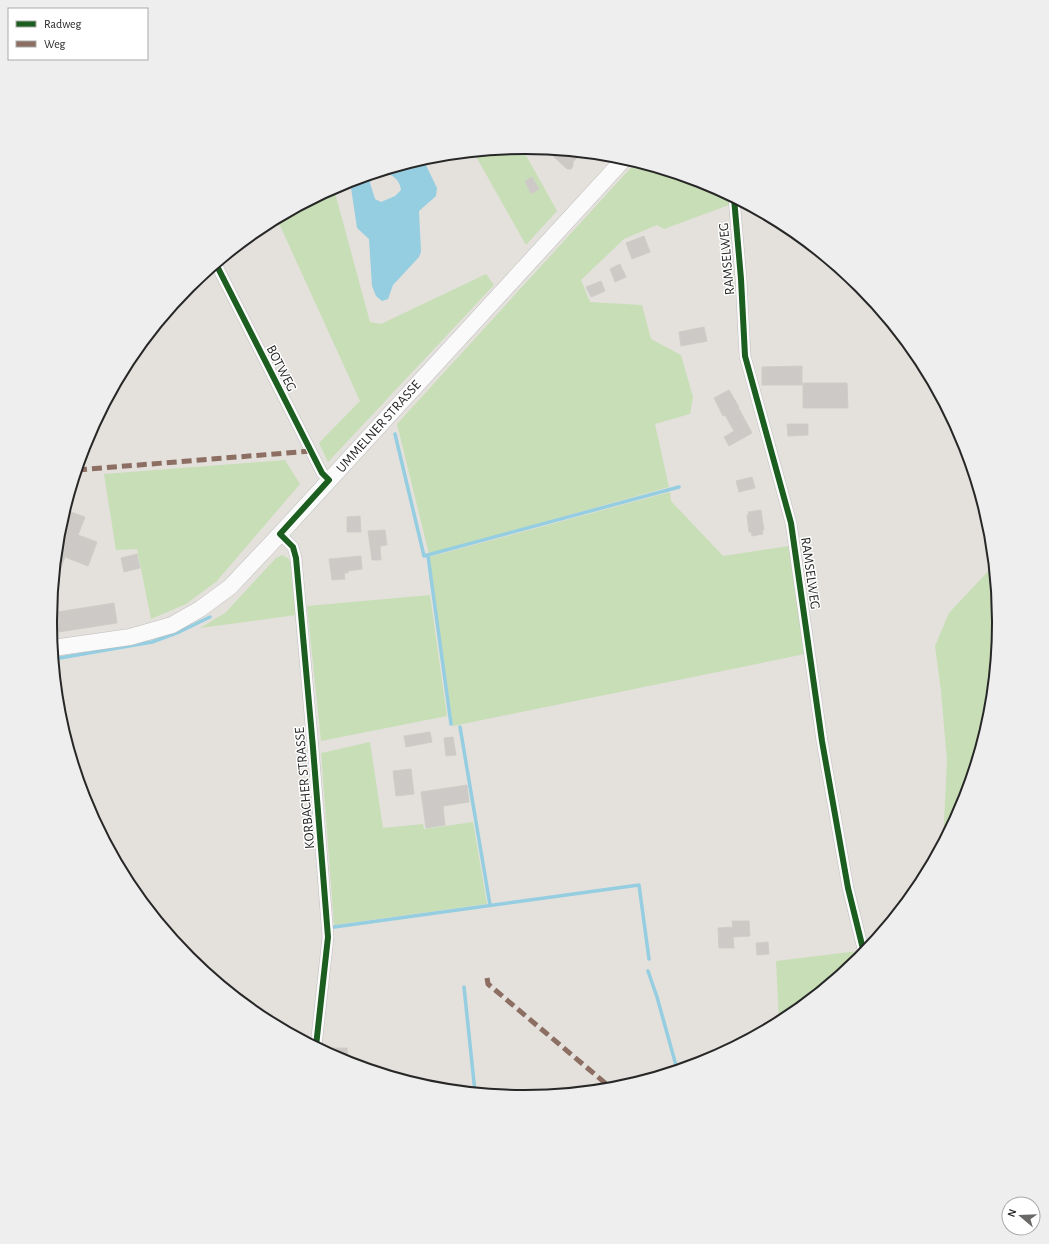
<svg xmlns="http://www.w3.org/2000/svg" width="1049" height="1244" viewBox="0 0 1049 1244" font-family="'Alegreya Sans',sans-serif">
	<rect width="100%" height="100%" fill="#e4e1dc"/>
	<path fill="#c7deb7" d="M 522,148 L 557,211 L 526,245 L 474,153 Z
		M 636,162 L 706,184 L 729,196 L 729,205 L 664,229 L 657,225 L 624,239 L 581,280 L 590,302 L 642,305 L 651,339 L 681,355 L 693,397 L 690,414 L 655,424 L 669,487 L 429,554 L 397,424 Z
		M 334,189 L 370,322 L 381,324 L 486,274 L 494,285 L 328,462 L 319,443 L 360,401 L 277,219 Z
		M 285,460 L 300,484 L 216,582 L 186,604 L 151,619 L 137,549 L 116,550 L 104,474 Z
		M 670,492 L 671,501 L 723,556 L 789,546 L 805,654 L 453,726 L 429,557 Z
		M 988,523 L 990,530 L 999,622 L 990,715 L 963,804 L 943,841 L 947,761 L 941,691 L 935,646 L 949,613 L 991,568 Z
		M 282,555 L 288,558 L 292,565 L 296,615 L 200,628 L 225,613 L 276,558 Z
		M 430,595 L 447,716 L 321,741 L 307,606 Z
		M 370,742 L 383,828 L 423,824 L 424,829 L 473,822 L 487,904 L 334,925 L 321,753 Z
		M 858,951 L 858,959 L 788,1017 L 779,1021 L 776,961 Z"/>
	<path fill="#95cde1" fill-rule="evenodd" d="M 423,159 L 437,188 L 436,196 L 419,211 L 421,252 L 419,257 L 393,285 L 388,299 L 382,301 L 376,296 L 372,286 L 369,239 L 357,228 L 350,181 ZM 385,173 C 394,175 400,181 401,190 L 395,196 L 381,202 L 375,199 L 370,183 C 372,176 378,174 385,173 Z"/>
	<g fill="none" stroke-linecap="round" stroke-linejoin="round">
		<path stroke="#95cde1" stroke-width="3.5" d="M 395,434 L 424,556 L 679,487
			M 428,556 L 451,724
			M 54,659 L 152,642 L 179,632 L 210,617
			M 460,727 L 490,905
			M 334,927 L 639,885 L 649,959
			M 648,971 L 657,997 L 677,1069
			M 464,987 L 475,1092"/>
	</g>
	<path fill="#ccc9c6" stroke="#cfcdc8" d="M 558,151 L 581,153 L 573,162 L 573,166 L 571,169 L 567,169 L 553,156 Z
		M 532,177 L 539,189 L 531,194 L 525,181 Z
		M 644,236 L 650,252 L 632,259 L 626,243 Z
		M 620,264 L 626,277 L 615,282 L 610,269 Z
		M 601,281 L 605,291 L 591,297 L 586,287 Z
		M 704,327 L 707,341 L 681,346 L 679,332 Z
		M 802,366 L 802,385 L 762,385 L 762,367 Z
		M 803,383 L 847,383 L 848,408 L 803,408 Z
		M 729,390 L 739,407 L 738,407 L 752,433 L 729,446 L 724,437 L 734,431 L 725,415 L 723,416 L 714,398 Z
		M 787,424 L 808,424 L 808,435 L 788,436 Z
		M 752,477 L 755,488 L 739,492 L 736,481 Z
		M 65,510 L 85,517 L 78,535 L 97,542 L 88,566 L 65,557 L 57,578 L 54,577 L 59,529 Z
		M 761,510 L 764,530 L 762,530 L 763,534 L 752,536 L 751,532 L 749,532 L 747,515 L 749,514 L 748,512 Z
		M 360,516 L 361,532 L 347,532 L 347,517 Z
		M 385,530 L 387,545 L 380,546 L 381,560 L 372,560 L 368,531 Z
		M 137,554 L 140,568 L 124,572 L 121,558 Z
		M 361,556 L 362,569 L 348,571 L 348,573 L 344,573 L 345,579 L 332,580 L 329,559 Z
		M 114,603 L 117,623 L 52,633 L 50,622 L 51,613 Z
		M 430,732 L 432,742 L 406,747 L 404,736 Z
		M 453,737 L 456,755 L 446,756 L 444,738 Z
		M 411,769 L 414,794 L 396,796 L 393,771 Z
		M 467,785 L 469,802 L 443,806 L 445,825 L 426,828 L 421,792 Z
		M 732,921 L 749,921 L 750,936 L 733,937 L 734,948 L 719,948 L 718,928 L 733,927 Z
		M 768,942 L 769,954 L 757,955 L 756,943 Z
		M 322,1048 L 347,1048 L 348,1062 L 343,1060 Z"/>
	<g fill="none" stroke-linecap="round" stroke-linejoin="round">
		<defs>
			<path id="street" d="M 734,198 L 741,279 L 745,356 L 791,523 L 822,741 L 848,888 L 864,953
				M 216,264 L 322,473 L 329,480
				M 280,534 L 293,547 L 296,558 L 313,748 L 328,937 L 316,1046"/>
			<path id="secondary" d="M 53,648 L 130,637 L 172,625 L 200,609 L 230,587 L 280,534 L 624,159"/>
		</defs>
		<use href="#street" stroke="#bebdbd" stroke-width="12"/>
		<use href="#secondary" stroke="#bebdbd" stroke-width="17"/>
		<use href="#street" stroke="#fbfafa" stroke-width="11"/>
		<use href="#secondary" stroke="#fbfafa" stroke-width="16"/>
		<path stroke="#8d6e63" stroke-width="5" stroke-dasharray="10 5" stroke-linecap="butt" d="M 77,470 L 311,451
			M 487,978 L 488,984 L 611,1088"/>
		<defs>
			<path id="cycleway" d="M 734,198 L 741,279 L 745,356 L 791,523 L 822,741 L 848,888 L 864,953
				M 216,264 L 322,473 L 329,480 L 280,534 L 293,547 L 296,558 L 313,748 L 328,937 L 316,1046"/>
		</defs>
		<use href="#cycleway" stroke="#fff" stroke-width="8"/>
		<use href="#cycleway" stroke="#1b5e20" stroke-width="6"/>
	</g>
	<g text-anchor="middle" stroke-width="3" stroke-linejoin="round" paint-order="stroke">
		<g font-size="14" fill="#272727" stroke="#fff">
			<text transform="translate(726 259) rotate(-95)" y="5">RAMSELWEG</text>
			<text transform="translate(282 368) rotate(63)" y="5">BOTWEG</text>
			<text transform="translate(378 426) rotate(-48)" y="5">UMMELNER STRASSE</text>
			<text transform="translate(811 573) rotate(82)" y="5">RAMSELWEG</text>
			<text transform="translate(304 788) rotate(-95)" y="5">KORBACHER STRASSE</text>
		</g>
	</g>
	<path d="M0 0H1049V1244H0ZM524 154H525A467 467 0 0 1 992 621V623A467 467 0 0 1 525 1090H524A467 467 0 0 1 57 623V621A467 467 0 0 1 524 154Z" fill="#eee" fill-rule="evenodd"/>
	<path fill="none" stroke="#272727" stroke-width="2" d="M524 154H525A467 467 0 0 1 992 621V623A467 467 0 0 1 525 1090H524A467 467 0 0 1 57 623V621A467 467 0 0 1 524 154Z"/>
	<rect x="8" y="8" width="140" height="52" fill="#ffffff" stroke="#a9a9a9"/>
	<rect x="16" y="21" width="20" height="6" fill="#1b5e20" stroke="#a9a9a9"/>
	<text x="44" y="28" font-size="12" fill="#272727">Radweg</text>
	<rect x="16" y="41" width="20" height="6" fill="#8d6e63" stroke="#a9a9a9"/>
	<text x="44" y="48" font-size="12" fill="#272727">Weg</text>
	<g transform="translate(1021 1216) rotate(289)"><circle r="19" fill="#ffffff" stroke="#a9a9a9"/>
	<path d="M0-3L7 15L0 10L-7 15Z" fill="#696866"/>
	<text y="-6" font-size="11" font-weight="bold" text-anchor="middle" fill="#272727">N</text>
	</g>
</svg>
